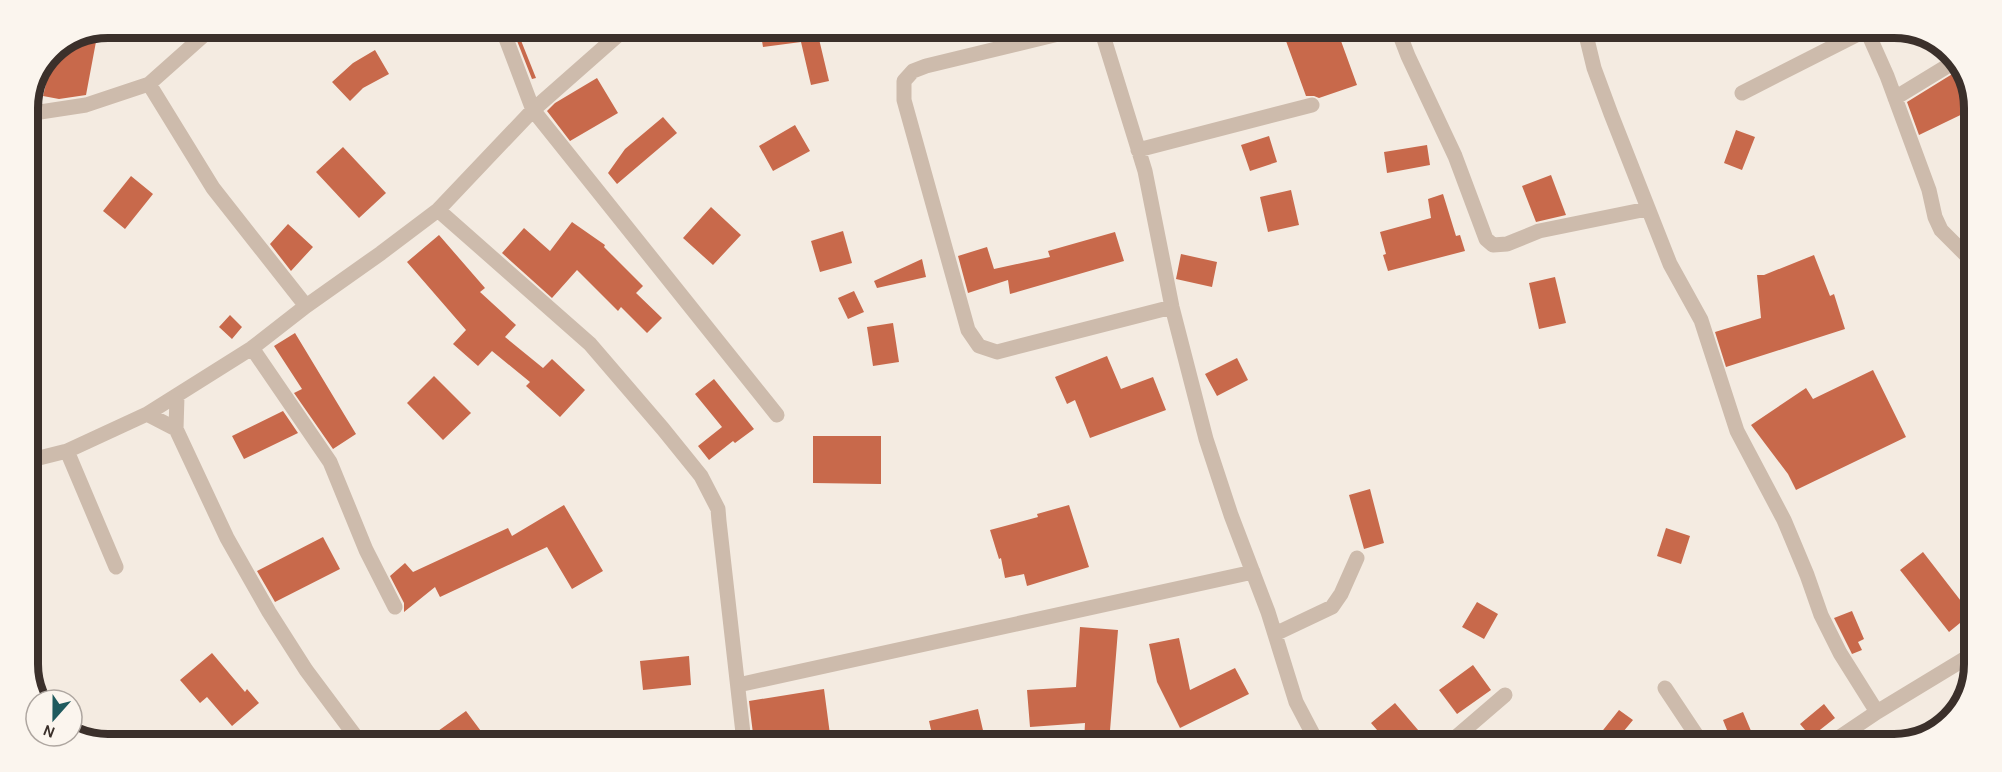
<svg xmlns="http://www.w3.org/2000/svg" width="2002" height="772" viewBox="0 0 2002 772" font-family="Karla,sans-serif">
	<rect width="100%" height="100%" fill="#f4ebe1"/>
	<path fill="#c8694b" d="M 512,28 L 516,28 L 536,78 L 532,79 Z
		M 760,29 L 821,29 L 822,39 L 819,39 L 829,81 L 811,85 L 801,42 L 763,47 Z
		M 1282,30 L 1337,30 L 1357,85 L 1319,98 L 1314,96 L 1306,96 Z
		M 98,31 L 86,95 L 59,99 L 43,96 L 46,84 L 45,77 L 51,50 Z
		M 375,50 L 389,74 L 363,88 L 350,101 L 332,82 L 353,63 Z
		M 1962,68 L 1975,102 L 1975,108 L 1919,135 L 1907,102 Z
		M 597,78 L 618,113 L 570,141 L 547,111 L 555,103 Z
		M 663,117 L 677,133 L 617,184 L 608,173 L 625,149 Z
		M 795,125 L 810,151 L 773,171 L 759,146 Z
		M 1736,130 L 1755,137 L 1742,170 L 1724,163 Z
		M 1269,136 L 1277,162 L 1250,171 L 1241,145 Z
		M 1427,145 L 1430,165 L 1387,173 L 1384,152 Z
		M 343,147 L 386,193 L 359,218 L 316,172 Z
		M 1551,175 L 1566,215 L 1536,222 L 1522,186 Z
		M 131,176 L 153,194 L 125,229 L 103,211 Z
		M 1291,190 L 1299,225 L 1268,232 L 1260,197 Z
		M 1443,194 L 1456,236 L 1460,235 L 1465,251 L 1388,271 L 1383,255 L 1386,254 L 1380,232 L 1431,218 L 1428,199 Z
		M 711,207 L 741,235 L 713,265 L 683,238 Z
		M 572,222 L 605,245 L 604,247 L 643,286 L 636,293 L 662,318 L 647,333 L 621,307 L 618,311 L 577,270 L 552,298 L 502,253 L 524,228 L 550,251 Z
		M 288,224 L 313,247 L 291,271 L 270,244 Z
		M 843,231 L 852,263 L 820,272 L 811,241 Z
		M 1115,232 L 1124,261 L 1010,294 L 1008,280 L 968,293 L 958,256 L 987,247 L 994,269 L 1050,257 L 1048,251 Z
		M 439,235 L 485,288 L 480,292 L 516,325 L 505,337 L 543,368 L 552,359 L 585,390 L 560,417 L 526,386 L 530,382 L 492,351 L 478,366 L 453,344 L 466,330 L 407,262 Z
		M 1181,254 L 1217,262 L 1212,287 L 1176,279 Z
		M 1814,255 L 1830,296 L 1834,294 L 1845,329 L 1726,367 L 1715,332 L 1761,318 L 1757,275 L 1764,275 Z
		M 922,259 L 926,277 L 877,288 L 874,281 Z
		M 1555,277 L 1566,323 L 1539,329 L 1529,283 Z
		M 854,291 L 864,312 L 848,319 L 838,298 Z
		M 230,315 L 242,327 L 232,339 L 219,327 Z
		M 893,323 L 899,362 L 873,366 L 867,327 Z
		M 295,333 L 356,434 L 333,449 L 294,393 L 302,389 L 274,346 Z
		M 1107,356 L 1121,389 L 1153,377 L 1166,410 L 1090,438 L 1075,400 L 1067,404 L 1055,377 Z
		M 1237,358 L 1248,380 L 1217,396 L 1205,374 Z
		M 1873,370 L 1906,437 L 1796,490 L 1788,474 L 1751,425 L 1806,388 L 1813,399 Z
		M 434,376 L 471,413 L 443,440 L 407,403 Z
		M 714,379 L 754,429 L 735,443 L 733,441 L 709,460 L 698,446 L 722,427 L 695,394 Z
		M 283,411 L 298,433 L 244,459 L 232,436 Z
		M 813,436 L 881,436 L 881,484 L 813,483 Z
		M 1370,489 L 1384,543 L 1364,549 L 1349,495 Z
		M 564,505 L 603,571 L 572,589 L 547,547 L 440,597 L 435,587 L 404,612 L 404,603 L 390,576 L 405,563 L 413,572 L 508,528 L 512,536 Z
		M 1069,505 L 1089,567 L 1027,586 L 1024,574 L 1005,578 L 1001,558 L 999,559 L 990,530 L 1038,517 L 1037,514 Z
		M 1666,528 L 1690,536 L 1681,564 L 1657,556 Z
		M 323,537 L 340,569 L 275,602 L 257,571 Z
		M 1923,552 L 1971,614 L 1949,632 L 1900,570 Z
		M 1477,602 L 1498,614 L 1484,639 L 1462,627 Z
		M 1852,611 L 1864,639 L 1858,642 L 1862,650 L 1852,654 L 1834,618 Z
		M 1080,627 L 1118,630 L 1109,743 L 1084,743 L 1085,723 L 1030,727 L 1027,690 L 1076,687 Z
		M 1179,638 L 1190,690 L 1235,668 L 1249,694 L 1180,728 L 1157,682 L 1149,644 Z
		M 212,653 L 245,692 L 247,689 L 259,703 L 232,726 L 207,697 L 200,703 L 180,680 Z
		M 689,656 L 691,685 L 643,690 L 640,661 Z
		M 1473,665 L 1491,690 L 1457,714 L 1439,690 Z
		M 824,689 L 831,742 L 793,742 L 792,736 L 754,742 L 749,701 Z
		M 1395,703 L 1430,744 L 1389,744 L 1371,723 Z
		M 1824,704 L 1835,718 L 1811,737 L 1800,724 Z
		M 978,709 L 986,743 L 934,743 L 929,721 Z
		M 1619,710 L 1633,720 L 1613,744 L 1592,744 Z
		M 466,711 L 489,742 L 424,741 Z
		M 1743,712 L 1757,745 L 1733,745 L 1723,720 Z"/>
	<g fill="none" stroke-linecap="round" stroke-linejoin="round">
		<path stroke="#cdbbac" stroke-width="15" d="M 502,28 L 533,110 L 777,415
			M 1079,29 L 926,66 L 913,71 L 904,81 L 904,100 L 968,330 L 979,346 L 997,352 L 1172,307
			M 1101,29 L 1145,171 L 1172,307 L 1206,439 L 1231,515 L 1268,612 L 1296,702 L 1318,744
			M 1398,30 L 1408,56 L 1455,156 L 1486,239 L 1493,245 L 1507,244 L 1539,231 L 1647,209
			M 1585,31 L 1594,68 L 1611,114 L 1670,264 L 1701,320 L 1737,431 L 1784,520 L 1807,575 L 1821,615 L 1840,653 L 1877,712
			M 1867,31 L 1887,76 L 1929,190 L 1935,217 L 1941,230 L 1967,256 L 1974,271
			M 149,84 L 213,188 L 306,306
			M 1742,93 L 1864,31
			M 1895,98 L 1959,59
			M 27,113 L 37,82
			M 27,114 L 86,105 L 149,84 L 213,27
			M 1138,150 L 1312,105
			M 438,210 L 590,344 L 663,429 L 701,476 L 718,509 L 719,521 L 744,742
			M 252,348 L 330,462 L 366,550 L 395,607
			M 177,396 L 176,429 L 227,538 L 269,612 L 306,670 L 359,741
			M 147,414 L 176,429
			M 67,451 L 116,567
			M 27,461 L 67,451 L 147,414 L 252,348 L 306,306 L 381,253 L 438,210 L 533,110 L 626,28
			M 1275,634 L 1332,607 L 1341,594 L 1357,558
			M 738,685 L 1253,572
			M 1665,688 L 1703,745
			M 1448,744 L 1505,695
			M 1828,745 L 1877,712 L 1971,655"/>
	</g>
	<path d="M0 0H2002V772H0ZM108 38H1894A70 70 0 0 1 1964 108V664A70 70 0 0 1 1894 734H108A70 70 0 0 1 38 664V108A70 70 0 0 1 108 38Z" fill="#fbf5ee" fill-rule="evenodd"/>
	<path fill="none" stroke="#3b302b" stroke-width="8" d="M108 38H1894A70 70 0 0 1 1964 108V664A70 70 0 0 1 1894 734H108A70 70 0 0 1 38 664V108A70 70 0 0 1 108 38Z"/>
	<g transform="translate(54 718) rotate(201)"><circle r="28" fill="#fbf5ee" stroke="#aea6a0" stroke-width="1.5"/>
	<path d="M0-4.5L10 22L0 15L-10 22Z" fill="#1f5a5e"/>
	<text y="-9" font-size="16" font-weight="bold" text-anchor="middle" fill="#3b302b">N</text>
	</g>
</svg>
